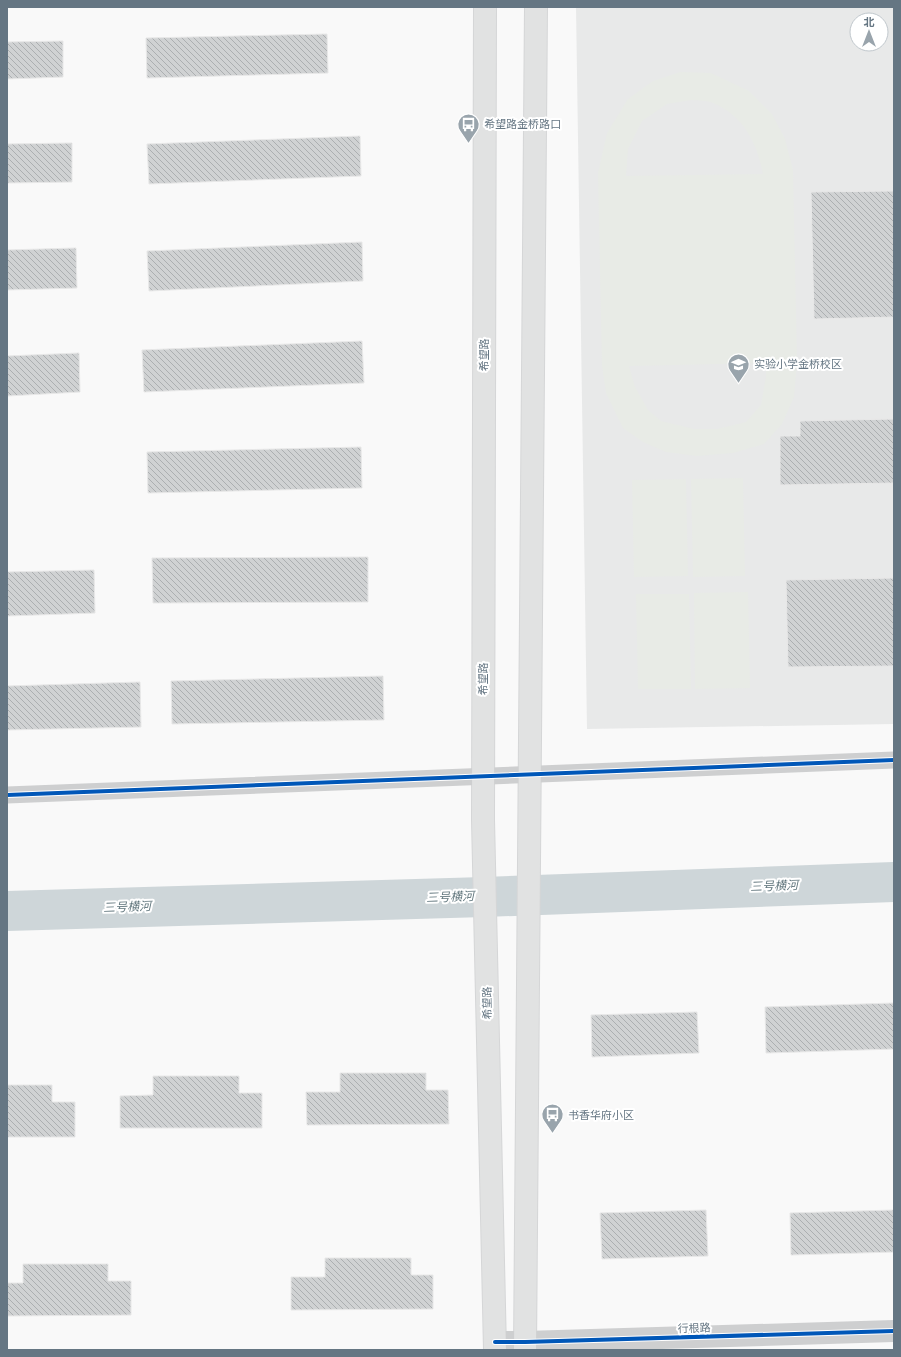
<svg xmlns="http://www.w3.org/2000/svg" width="901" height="1357" viewBox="0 0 901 1357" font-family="'Fira Sans Condensed','Noto Sans SC',sans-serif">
	<defs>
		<pattern id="building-back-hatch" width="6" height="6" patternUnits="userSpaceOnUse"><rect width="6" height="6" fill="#d0d2d3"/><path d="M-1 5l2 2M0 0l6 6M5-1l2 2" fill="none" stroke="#acafb1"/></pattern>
	</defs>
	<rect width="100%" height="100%" fill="#f9f9f9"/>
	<path fill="#e8e9e9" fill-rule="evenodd" d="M 576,7 L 894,7 L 894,724 L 587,729 ZM 857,20 L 881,20 L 881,44 L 857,44 Z"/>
	<path fill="#e8ebe6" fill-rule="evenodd" d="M 680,72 L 711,73 L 749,91 L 772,114 L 785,139 L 793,170 L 797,362 L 794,397 L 782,424 L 764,444 L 733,453 L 697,456 L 666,452 L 643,442 L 623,428 L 606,393 L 602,366 L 598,173 L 607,133 L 628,99 L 653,81 ZM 691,100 C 698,101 707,100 713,103 C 744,116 757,143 763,174 L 626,176 L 628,149 L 642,121 L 667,104 ZM 766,363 L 766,376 L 761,405 L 746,422 L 717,429 L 694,429 L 661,421 L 648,410 L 635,387 L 629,366 Z
		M 743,478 L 745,576 L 693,577 L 691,479 Z
		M 686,479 L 688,576 L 634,577 L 632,480 Z
		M 748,592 L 750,688 L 695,689 L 694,593 Z
		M 636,594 L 689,594 L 691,689 L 638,689 Z"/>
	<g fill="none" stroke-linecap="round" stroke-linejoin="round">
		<path stroke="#ced6d9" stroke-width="40" d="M 7,911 L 484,897 L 894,882"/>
	</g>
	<path fill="url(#building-back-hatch)" stroke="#e8e8e8" d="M 327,34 L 328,73 L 147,78 L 146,38 Z
		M 63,41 L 63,77 L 7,79 L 7,42 Z
		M 360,136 L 361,176 L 149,184 L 147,144 Z
		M 72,143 L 72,182 L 7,183 L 7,144 Z
		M 894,191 L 894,317 L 814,319 L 811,192 Z
		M 362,242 L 363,281 L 149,291 L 147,251 Z
		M 76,248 L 77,288 L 7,290 L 7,250 Z
		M 362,341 L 364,383 L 144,392 L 142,350 Z
		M 79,353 L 80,392 L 7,396 L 7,356 Z
		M 894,419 L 894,483 L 780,485 L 780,436 L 800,436 L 800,421 Z
		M 361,447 L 362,488 L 148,493 L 147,452 Z
		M 368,557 L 368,602 L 153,603 L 152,558 Z
		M 94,570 L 95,613 L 7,616 L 7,572 Z
		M 894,578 L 894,666 L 788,667 L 786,580 Z
		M 383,676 L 384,720 L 172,724 L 171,681 Z
		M 140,682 L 141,727 L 7,730 L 7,686 Z
		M 894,1003 L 894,1049 L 766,1053 L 765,1007 Z
		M 697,1012 L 699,1053 L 592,1057 L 591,1015 Z
		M 340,1073 L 426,1073 L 426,1090 L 448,1090 L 449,1124 L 307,1125 L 306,1092 L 340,1092 Z
		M 153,1076 L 239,1076 L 239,1093 L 262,1093 L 262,1128 L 120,1128 L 120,1096 L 153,1095 Z
		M 7,1085 L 52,1085 L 52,1102 L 75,1102 L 75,1137 L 7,1137 Z
		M 706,1210 L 708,1256 L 602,1259 L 600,1213 Z
		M 894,1210 L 894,1252 L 791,1255 L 790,1213 Z
		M 325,1258 L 411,1258 L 411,1275 L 433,1275 L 433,1309 L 291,1310 L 291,1277 L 325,1277 Z
		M 23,1264 L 108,1264 L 108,1281 L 131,1281 L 131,1315 L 7,1316 L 7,1283 L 23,1283 Z"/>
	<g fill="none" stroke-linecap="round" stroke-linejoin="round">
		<defs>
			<path id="secondary" d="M 485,7 L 483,820 L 495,1350
				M 525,1350 L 536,7"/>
		</defs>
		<use href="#secondary" stroke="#d5d6d7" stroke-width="24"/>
		<path stroke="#cecfd0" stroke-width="17" d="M 7,795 L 894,760"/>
		<path stroke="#cecfd0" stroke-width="22" d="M 495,1342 L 525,1342 L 894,1331"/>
		<use href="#secondary" stroke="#e1e2e2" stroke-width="22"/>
		<defs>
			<path id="cycleway" d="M 7,795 L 894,760
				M 495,1342 L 525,1342 L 894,1331"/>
		</defs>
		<use href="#cycleway" stroke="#fff" stroke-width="6"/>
		<use href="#cycleway" stroke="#0057b8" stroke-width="4"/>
	</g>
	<defs>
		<symbol id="bus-pin" viewBox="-11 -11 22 30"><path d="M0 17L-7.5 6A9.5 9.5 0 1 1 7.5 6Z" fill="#99a4ac" stroke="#fff"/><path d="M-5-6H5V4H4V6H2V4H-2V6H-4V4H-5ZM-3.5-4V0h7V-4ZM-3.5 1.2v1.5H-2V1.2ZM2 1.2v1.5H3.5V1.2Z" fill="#fff"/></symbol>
		<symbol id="school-pin" viewBox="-11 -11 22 30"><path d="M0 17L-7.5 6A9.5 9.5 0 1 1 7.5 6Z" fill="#99a4ac" stroke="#fff"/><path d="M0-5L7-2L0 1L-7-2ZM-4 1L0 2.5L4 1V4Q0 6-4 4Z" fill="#fff"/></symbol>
	</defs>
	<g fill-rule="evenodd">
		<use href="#bus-pin" x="456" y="112" width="25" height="34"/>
		<use href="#school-pin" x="726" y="352" width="25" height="34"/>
		<use href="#bus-pin" x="540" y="1102" width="25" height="34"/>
	</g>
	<g text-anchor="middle" stroke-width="4" stroke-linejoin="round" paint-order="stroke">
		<g font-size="11" fill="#657683" stroke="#fff" text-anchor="start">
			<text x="484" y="128">希望路金桥路口</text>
			<text x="754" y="368">实验小学金桥校区</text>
			<text x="568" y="1119">书香华府小区</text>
		</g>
		<g font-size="11" fill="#657683" stroke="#fff">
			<text transform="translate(484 355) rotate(-90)" y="4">希望路</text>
			<text transform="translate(483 679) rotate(-90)" y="4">希望路</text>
			<text transform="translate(487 1003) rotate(-91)" y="4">希望路</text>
			<text transform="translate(694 1328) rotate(-2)" y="4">行根路</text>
		</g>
		<g font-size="12" font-style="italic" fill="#60757c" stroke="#fff">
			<text transform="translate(774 886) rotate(-2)" y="4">三号横河</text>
			<text transform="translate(450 897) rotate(-2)" y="4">三号横河</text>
			<text transform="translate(127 907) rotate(-2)" y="4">三号横河</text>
		</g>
	</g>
	<rect width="901" height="1357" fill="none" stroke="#657683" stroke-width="16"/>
	<g transform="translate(869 32)"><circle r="19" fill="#ffffff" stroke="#c1c8cd"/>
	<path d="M0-3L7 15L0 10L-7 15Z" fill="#99a4ac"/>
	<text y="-6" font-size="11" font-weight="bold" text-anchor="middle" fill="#657683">北</text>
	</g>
</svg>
